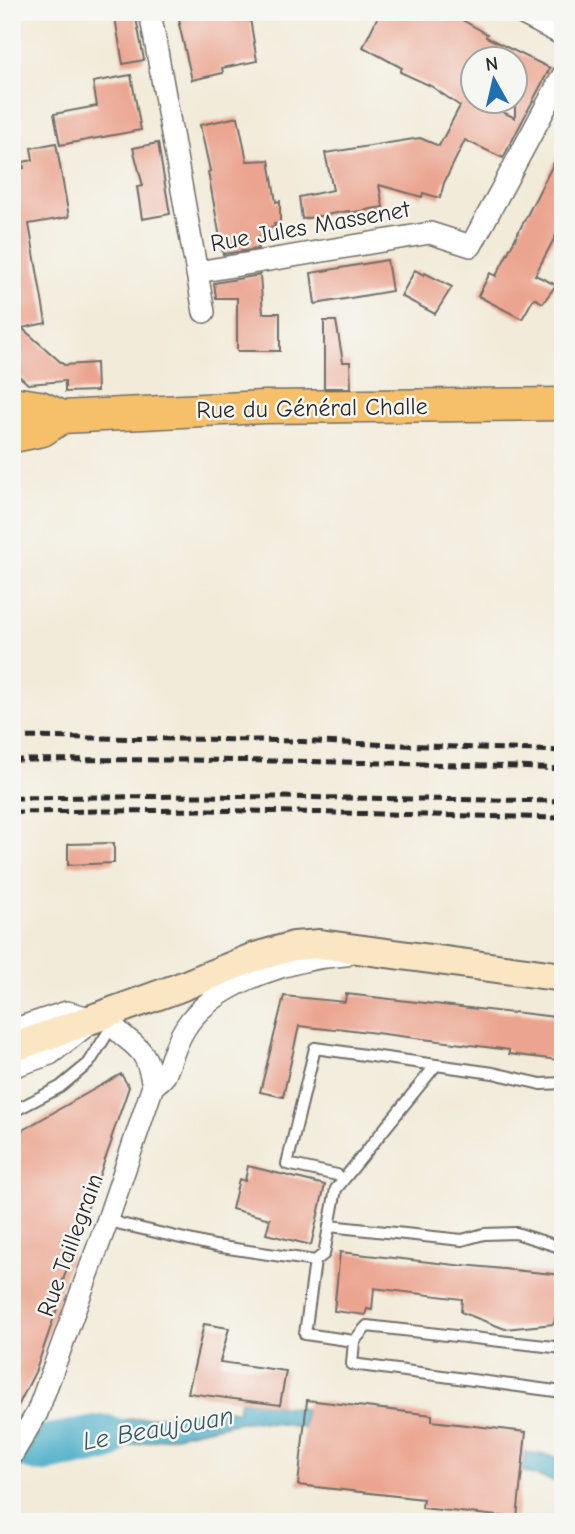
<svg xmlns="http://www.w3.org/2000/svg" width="575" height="1534" viewBox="0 0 575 1534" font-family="'Comic Neue',sans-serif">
	<rect width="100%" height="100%" fill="#f6f6f2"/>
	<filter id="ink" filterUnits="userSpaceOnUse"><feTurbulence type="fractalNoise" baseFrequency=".0143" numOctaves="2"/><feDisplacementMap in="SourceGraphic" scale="14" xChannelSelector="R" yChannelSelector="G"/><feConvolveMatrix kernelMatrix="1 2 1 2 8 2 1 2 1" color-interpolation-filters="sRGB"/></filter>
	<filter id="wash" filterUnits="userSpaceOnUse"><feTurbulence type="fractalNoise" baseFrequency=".00686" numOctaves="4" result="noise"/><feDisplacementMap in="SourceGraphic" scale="28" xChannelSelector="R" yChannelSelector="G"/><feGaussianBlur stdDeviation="1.57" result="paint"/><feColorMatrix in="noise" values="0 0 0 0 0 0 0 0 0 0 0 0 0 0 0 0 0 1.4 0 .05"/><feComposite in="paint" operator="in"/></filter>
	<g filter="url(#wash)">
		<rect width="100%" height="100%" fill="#f2ebd9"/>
		<path fill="#47acc6" stroke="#396c78" stroke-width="2" d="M 240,1400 L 305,1409 L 303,1427 L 259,1421 L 239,1422 L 30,1467 L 52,1427 L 228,1410 L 238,1412 Z
			M 524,1452 L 563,1458 L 563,1484 L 522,1471 Z"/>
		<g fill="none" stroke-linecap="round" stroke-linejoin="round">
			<path stroke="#47acc6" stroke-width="47" d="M 12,1441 L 41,1449 L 105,1438"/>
		</g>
		<g id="blocks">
			<path fill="#eba48f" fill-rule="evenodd" d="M 114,12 L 135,12 L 144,60 L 123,64 Z
				M 178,12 L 249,12 L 257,61 L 222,68 L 223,73 L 192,80 L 179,24 L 180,24 Z
				M 380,12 L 448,12 L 487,34 L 486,37 L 550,68 L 503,158 L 465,140 L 444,183 L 440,198 L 423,193 L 422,197 L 379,185 L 383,207 L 349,213 L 349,211 L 302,219 L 299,197 L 333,190 L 325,153 L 420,138 L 439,146 L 460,106 L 431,86 L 400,72 L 402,68 L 363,47 ZM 473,60 L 515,60 L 515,118 L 482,102 L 473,102 L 473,97 L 466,94 L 473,80 Z
				M 131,75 L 141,130 L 60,145 L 54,114 L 97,106 L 93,82 Z
				M 238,117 L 247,161 L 269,160 L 276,202 L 280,201 L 280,223 L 274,224 L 275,227 L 263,229 L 264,235 L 257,237 L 258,249 L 223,254 L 208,172 L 210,171 L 200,125 Z
				M 56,143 L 69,217 L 29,224 L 46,323 L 22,328 L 64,365 L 96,363 L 97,391 L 65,392 L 65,381 L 28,384 L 12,370 L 12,171 L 24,168 L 23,162 L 33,160 L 31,148 Z
				M 158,143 L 170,214 L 142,219 L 137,187 L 143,186 L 133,148 Z
				M 563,145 L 563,222 L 535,275 L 556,285 L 543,303 L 534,298 L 522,319 L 478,296 L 490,273 L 496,276 Z
				M 387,260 L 392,291 L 315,304 L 311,273 Z
				M 415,270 L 424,275 L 425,273 L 452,287 L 435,314 L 401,296 Z
				M 260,275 L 263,313 L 280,313 L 280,351 L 237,351 L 237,298 L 216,298 L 214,283 Z
				M 324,321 L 336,321 L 343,362 L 350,362 L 351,388 L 324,388 Z
				M 114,843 L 114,863 L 68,865 L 68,844 Z
				M 346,994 L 513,1013 L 514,1012 L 563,1018 L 563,1057 L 559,1057 L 558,1060 L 509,1054 L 509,1050 L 337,1028 L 335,1030 L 299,1026 L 283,1097 L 260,1092 L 284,996 L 345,1002 Z
				M 121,1074 L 129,1087 L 111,1139 L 112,1140 L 74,1246 L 59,1293 L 62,1294 L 36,1370 L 12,1418 L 12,1136 Z
				M 248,1166 L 325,1185 L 311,1245 L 266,1234 L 270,1219 L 232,1209 L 239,1179 L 245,1181 Z
				M 340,1252 L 464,1266 L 464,1265 L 563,1275 L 563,1309 L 557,1309 L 554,1324 L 505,1329 L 461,1312 L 462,1299 L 374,1288 L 372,1310 L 367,1309 L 365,1315 L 334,1311 Z
				M 204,1324 L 229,1328 L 220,1362 L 286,1371 L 280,1405 L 188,1393 Z
				M 307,1400 L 432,1415 L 432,1421 L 526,1432 L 517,1518 L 422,1508 L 423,1499 L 298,1485 Z"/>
		</g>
	</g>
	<g filter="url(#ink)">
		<use href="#blocks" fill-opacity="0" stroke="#716e68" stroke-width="2"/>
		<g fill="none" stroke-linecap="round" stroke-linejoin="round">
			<defs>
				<path id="lane" d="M 12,1112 L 60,1087 L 89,1063 L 112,1026
					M 337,1175 L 287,1164 L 315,1048 L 493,1073 L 541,1084 L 563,1083
					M 108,1219 L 121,1224 L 215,1246 L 315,1261 L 324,1254 L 336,1189 L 436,1065
					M 329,1226 L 462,1240 L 484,1234 L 516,1233 L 563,1248
					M 315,1261 L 305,1334 L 354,1341
					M 563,1348 L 367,1326 L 354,1341 L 352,1364 L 563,1392"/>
				<path id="street" d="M 150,12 L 204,312
					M 519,12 L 563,35
					M 197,272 L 430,233 L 471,246 L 563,75
					M 108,1013 C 116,1037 129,1036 142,1053 C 149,1062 151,1076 153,1086
					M 12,1030 L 67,1012 L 94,1019
					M 12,1067 L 50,1054 L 86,1026
					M 12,1455 L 37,1413 L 108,1219 L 153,1086 C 157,1083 162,1079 165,1075 C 168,1069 170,1061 173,1054 C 177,1043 183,1030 190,1021 C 222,980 296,958 346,955"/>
				<path id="secondary" d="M 12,1048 L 178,988 L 252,958 L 294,946 L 320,944 L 563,977"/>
				<path id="primary" d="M 12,403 L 40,407 L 62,417 L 264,407 L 563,404
					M 13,436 L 42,430 L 62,417"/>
			</defs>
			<use href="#lane" stroke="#716e68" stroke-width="14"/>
			<use href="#street" stroke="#716e68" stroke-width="24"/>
			<use href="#secondary" stroke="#716e68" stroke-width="32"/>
			<use href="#primary" stroke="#716e68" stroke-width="35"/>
			<use href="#lane" stroke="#fff" stroke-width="10"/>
			<use href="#street" stroke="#fff" stroke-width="21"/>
			<use href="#secondary" stroke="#fbe6c4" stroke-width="28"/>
			<use href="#primary" stroke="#f6c06b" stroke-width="32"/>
			<path stroke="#2b2b2b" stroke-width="5" stroke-dasharray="10 5" stroke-linecap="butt" d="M 12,737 L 262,740 L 563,751
				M 12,760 C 196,759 379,761 563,769
				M 12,798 L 203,796 L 563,801
				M 12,812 L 205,810 L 563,818
				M 559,861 L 563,861"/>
		</g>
	</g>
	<g text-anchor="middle" stroke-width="5" stroke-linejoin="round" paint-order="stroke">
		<g font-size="24" fill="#2b2b2b" stroke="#f6f6f2">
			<text transform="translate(310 226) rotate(-10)" y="8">Rue Jules Massenet</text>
			<text transform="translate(312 408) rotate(-1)" y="8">Rue du Général Challe</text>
			<text transform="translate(70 1245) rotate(-70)" y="8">Rue Taillegrain</text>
		</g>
		<g font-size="26" font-style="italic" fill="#355861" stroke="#f6f6f2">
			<text transform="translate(158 1428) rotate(-10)" y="9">Le Beaujouan</text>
		</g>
	</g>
	<rect width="575" height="1534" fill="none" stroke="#f6f6f2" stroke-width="42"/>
	<g transform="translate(494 80) rotate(352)"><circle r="33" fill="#f6f6f2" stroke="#a5a5a2" stroke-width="2"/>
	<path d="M0-5L12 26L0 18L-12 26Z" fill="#1f6fb2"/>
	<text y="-10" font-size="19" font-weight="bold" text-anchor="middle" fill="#2b2b2b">N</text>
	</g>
</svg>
